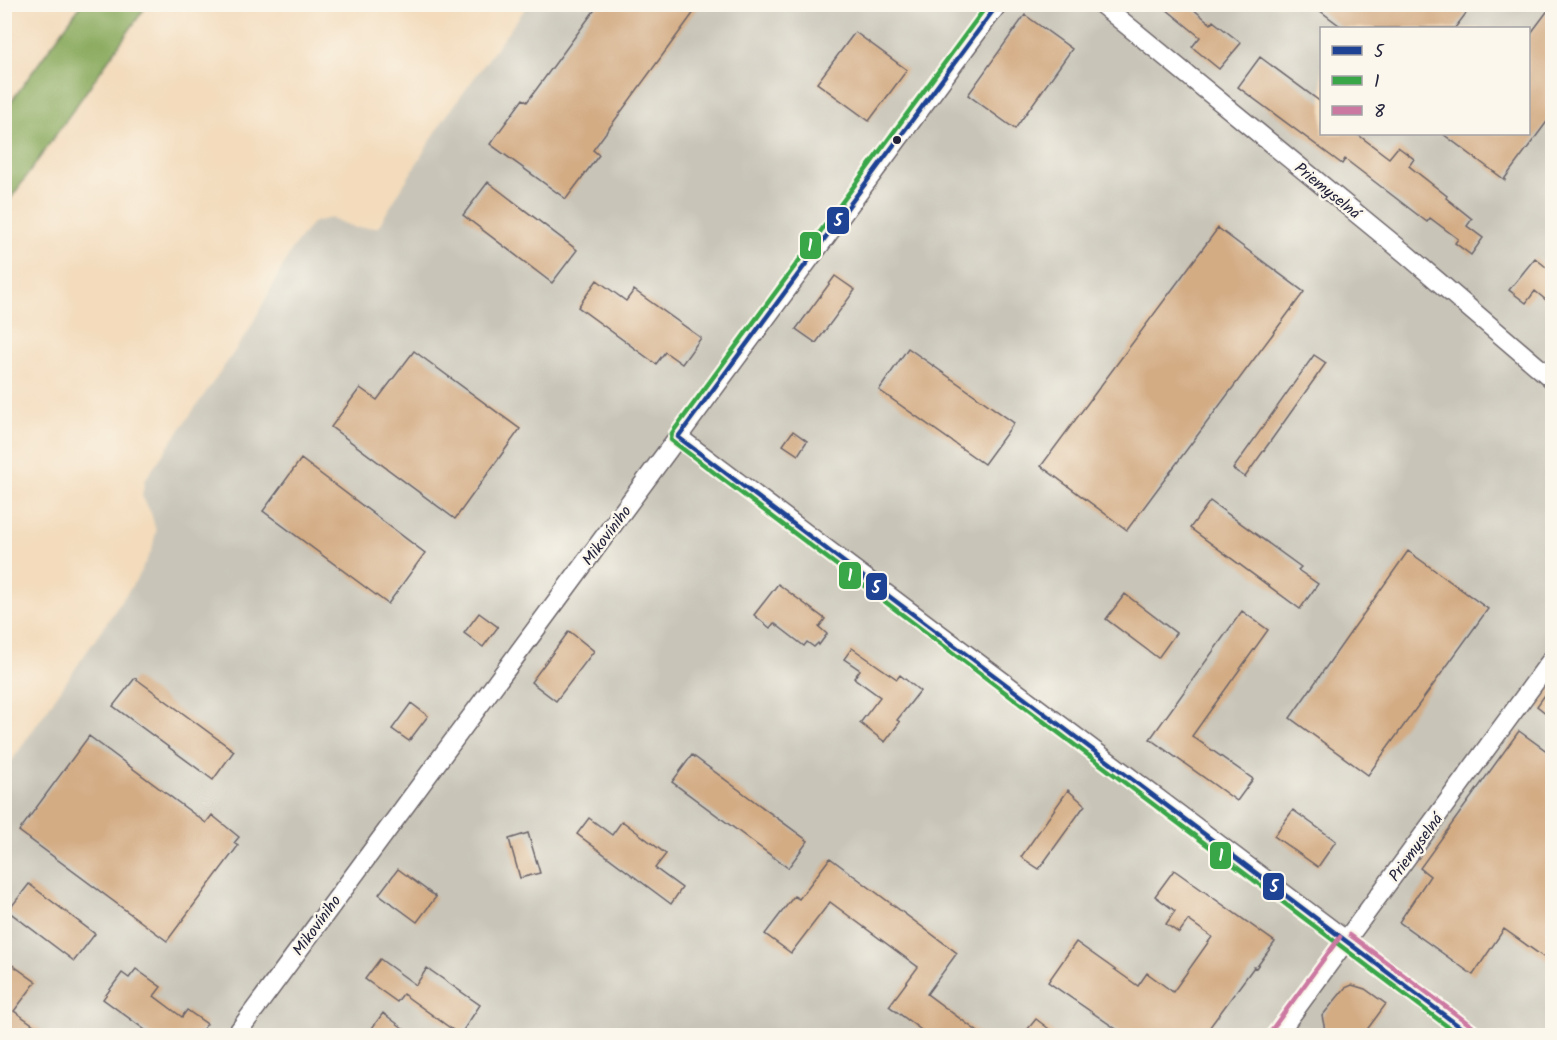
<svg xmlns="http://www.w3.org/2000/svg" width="1557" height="1040" viewBox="0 0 1557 1040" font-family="Kalam,sans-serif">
	<rect width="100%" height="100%" fill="#fbf7ec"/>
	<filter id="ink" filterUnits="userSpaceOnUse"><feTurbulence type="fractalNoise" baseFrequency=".0167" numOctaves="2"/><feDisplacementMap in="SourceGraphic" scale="12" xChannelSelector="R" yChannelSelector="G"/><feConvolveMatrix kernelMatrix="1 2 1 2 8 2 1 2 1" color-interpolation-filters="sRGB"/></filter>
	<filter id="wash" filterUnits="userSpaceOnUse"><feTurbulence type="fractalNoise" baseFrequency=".008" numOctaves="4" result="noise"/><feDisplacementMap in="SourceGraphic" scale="24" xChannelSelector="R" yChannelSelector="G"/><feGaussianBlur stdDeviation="1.35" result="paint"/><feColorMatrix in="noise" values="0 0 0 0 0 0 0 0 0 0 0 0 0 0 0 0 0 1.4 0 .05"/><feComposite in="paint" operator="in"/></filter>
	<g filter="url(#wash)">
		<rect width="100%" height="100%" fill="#f3dbbc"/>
		<path fill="#c8c4b8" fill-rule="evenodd" d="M 528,5 L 1552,5 L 1552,1035 L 5,1036 L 5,771 L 136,580 L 152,550 L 156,531 L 151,513 L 142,496 L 145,480 L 248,332 L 292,249 L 312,223 L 330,218 L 356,228 L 378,227 L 442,122 ZM 1322,28 L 1528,28 L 1528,134 L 1322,134 Z"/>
		<path fill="#8cac60" stroke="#57674e" stroke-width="1.5" d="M 81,5 L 147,5 L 5,207 L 5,110 Z"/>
		<g id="blocks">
			<path fill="#d3ac84" d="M 599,4 L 700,4 L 593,150 L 599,155 L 566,199 L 490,144 L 523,99 L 527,102 Z
				M 1160,4 L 1187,4 L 1211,24 L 1213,21 L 1241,43 L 1219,69 L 1192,47 L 1200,37 Z
				M 1311,4 L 1473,4 L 1455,28 L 1343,28 Z
				M 1552,5 L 1552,115 L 1505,178 L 1505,180 L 1443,134 L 1528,134 L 1528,37 Z
				M 1025,15 L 1072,49 L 1015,129 L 968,95 Z
				M 855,32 L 907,70 L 869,121 L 817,83 Z
				M 1260,57 L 1322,103 L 1322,134 L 1357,134 L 1389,158 L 1398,147 L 1414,159 L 1409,166 L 1447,196 L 1446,198 L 1472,219 L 1467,226 L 1483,238 L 1471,255 L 1455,243 L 1458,239 L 1430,218 L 1427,222 L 1345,159 L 1342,164 L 1238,87 Z
				M 488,182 L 577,250 L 552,283 L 463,215 Z
				M 1218,228 L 1304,292 L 1127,530 L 1041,466 Z
				M 1535,258 L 1552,272 L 1552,305 L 1535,291 L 1526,303 L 1509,290 Z
				M 835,276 L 855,290 L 816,343 L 796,329 Z
				M 597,280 L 626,301 L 634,290 L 701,338 L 682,364 L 665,352 L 656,364 L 578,307 Z
				M 908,348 L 1014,423 L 984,464 L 879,390 Z
				M 414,351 L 520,429 L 455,519 L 331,427 L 360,388 L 377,400 Z
				M 1314,355 L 1326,363 L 1245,477 L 1233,469 Z
				M 793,431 L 807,441 L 798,455 L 783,445 Z
				M 301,459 L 425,553 L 388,604 L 263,511 Z
				M 1210,501 L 1301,567 L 1298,570 L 1318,584 L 1300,609 L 1190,528 Z
				M 1408,551 L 1488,609 L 1368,775 L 1290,718 Z
				M 778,584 L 825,619 L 819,627 L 827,634 L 819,645 L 818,643 L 814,647 L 807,642 L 804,646 L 774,623 L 770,628 L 754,615 Z
				M 1125,594 L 1176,633 L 1158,658 L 1106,619 Z
				M 1242,611 L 1268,630 L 1192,736 L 1253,779 L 1237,801 L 1150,739 Z
				M 479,613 L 498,627 L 483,647 L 464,633 Z
				M 569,631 L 594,651 L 556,701 L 531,682 Z
				M 852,648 L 897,679 L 900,675 L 920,691 L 897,720 L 900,722 L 885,742 L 860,723 L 880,697 L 854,678 L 860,670 L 844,659 Z
				M 135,678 L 234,751 L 213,780 L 113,706 Z
				M 1552,685 L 1552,718 L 1537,706 Z
				M 411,703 L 428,716 L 409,741 L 392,729 Z
				M 1519,731 L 1552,755 L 1552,963 L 1504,929 L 1473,975 L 1399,922 L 1430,876 L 1420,868 Z
				M 89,736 L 206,823 L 212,815 L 239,837 L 234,843 L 238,846 L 167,941 L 19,831 Z
				M 692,755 L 808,841 L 788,868 L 672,782 Z
				M 1068,790 L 1085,805 L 1039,869 L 1021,857 Z
				M 1293,810 L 1336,841 L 1318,867 L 1274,836 Z
				M 589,818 L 612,835 L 622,821 L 666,854 L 655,868 L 682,888 L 671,904 L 577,834 Z
				M 528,833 L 540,873 L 520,878 L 509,839 Z
				M 830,858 L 957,953 L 927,994 L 982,1035 L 928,1035 L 889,1006 L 918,967 L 830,902 L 791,953 L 765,934 L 794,896 L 799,899 Z
				M 398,869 L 436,897 L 417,922 L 379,894 Z
				M 1174,870 L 1275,942 L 1256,968 L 1254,967 L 1204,1035 L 1125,1035 L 1048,982 L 1076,942 L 1138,986 L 1147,973 L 1173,992 L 1212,937 L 1188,920 L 1179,933 L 1166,924 L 1175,911 L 1155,896 Z
				M 29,884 L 95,934 L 74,961 L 8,911 Z
				M 4,959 L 36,982 L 14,1011 L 48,1035 L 4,1035 Z
				M 380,959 L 416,985 L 427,968 L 480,1005 L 460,1035 L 403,994 L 397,1002 L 365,979 Z
				M 136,969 L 161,987 L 154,996 L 182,1017 L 187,1010 L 207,1024 L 198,1035 L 152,1035 L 103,999 L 122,973 L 129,978 Z
				M 1352,985 L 1365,989 L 1386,1004 L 1363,1035 L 1326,1035 L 1322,1016 L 1345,988 Z
				M 383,1013 L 412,1035 L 367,1035 Z
				M 1036,1019 L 1057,1035 L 1023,1035 Z"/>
		</g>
	</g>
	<g filter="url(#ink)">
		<use href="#blocks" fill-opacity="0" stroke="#6b6368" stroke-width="1.5"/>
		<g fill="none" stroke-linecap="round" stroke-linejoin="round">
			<defs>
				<path id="street" d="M 1101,4 L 1406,254 L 1552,379
					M 678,437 L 1473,1036
					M 235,1036 L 998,4
					M 1276,1036 L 1552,659"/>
			</defs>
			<use href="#street" stroke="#6b6368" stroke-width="21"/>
			<use href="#street" stroke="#fff" stroke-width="18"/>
			<defs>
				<path id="bus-1" d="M 678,437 L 1472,1036
					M 678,437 L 998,4"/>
				<path id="bus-2" d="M 988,4 L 672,433 L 671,440 L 1460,1036"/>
				<path id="bus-3" d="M 1350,935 L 1477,1030
					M 1270,1032 L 1340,937"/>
			</defs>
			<use href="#bus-1" stroke="#fbf7ec" stroke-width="9"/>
			<use href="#bus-2" stroke="#fbf7ec" stroke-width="9"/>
			<use href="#bus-3" stroke="#fbf7ec" stroke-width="9"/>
			<use href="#bus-1" stroke="#1f4394" stroke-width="4.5"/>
			<use href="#bus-2" stroke="#39a648" stroke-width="4.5"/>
			<use href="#bus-3" stroke="#cc79a2" stroke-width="4.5"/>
		</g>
	</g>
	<circle fill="#22223b" stroke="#fbf7ec" stroke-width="2" cx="897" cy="140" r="5"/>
	<g text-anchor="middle" stroke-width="5" stroke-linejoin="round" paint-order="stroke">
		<g font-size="16" fill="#22223b" stroke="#fbf7ec">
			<text transform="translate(1328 190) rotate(39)" y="6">Priemyselná</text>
			<text transform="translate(606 535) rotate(-53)" y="6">Mikovíniho</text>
			<text transform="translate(1415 847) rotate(-54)" y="6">Priemyselná</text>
			<text transform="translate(316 925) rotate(-54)" y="6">Mikovíniho</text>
		</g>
	</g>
	<g stroke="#fbf7ec" stroke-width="2">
		<rect x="826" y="206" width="24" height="29" rx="6" fill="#1f4394"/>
		<rect x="799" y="231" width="23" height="29" rx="6" fill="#39a648"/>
		<rect x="838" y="561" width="24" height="29" rx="6" fill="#39a648"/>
		<rect x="865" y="572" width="23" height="29" rx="6" fill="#1f4394"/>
		<rect x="1209" y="841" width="23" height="29" rx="6" fill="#39a648"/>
		<rect x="1262" y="872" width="23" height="29" rx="6" fill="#1f4394"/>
	</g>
	<g font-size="16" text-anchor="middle" font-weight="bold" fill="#fff">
		<text x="838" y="226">5</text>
		<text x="810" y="251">1</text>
		<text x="850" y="581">1</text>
		<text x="876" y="593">5</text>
		<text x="1221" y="861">1</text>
		<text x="1274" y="892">5</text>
	</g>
	<rect width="1557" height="1040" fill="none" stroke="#fbf7ec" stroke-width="24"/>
	<rect x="1320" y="27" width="210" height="108" fill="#fbf7ec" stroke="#a4a2a5" stroke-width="1.5"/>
	<rect x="1332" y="46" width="30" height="9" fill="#1f4394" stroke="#a4a2a5" stroke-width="1.5"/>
	<text x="1374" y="57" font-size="18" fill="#22223b">5</text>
	<rect x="1332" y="76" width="30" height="9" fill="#39a648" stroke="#a4a2a5" stroke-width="1.5"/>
	<text x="1374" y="87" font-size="18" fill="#22223b">1</text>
	<rect x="1332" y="106" width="30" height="9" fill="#cc79a2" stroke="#a4a2a5" stroke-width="1.5"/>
	<text x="1374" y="117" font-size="18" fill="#22223b">8</text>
</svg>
